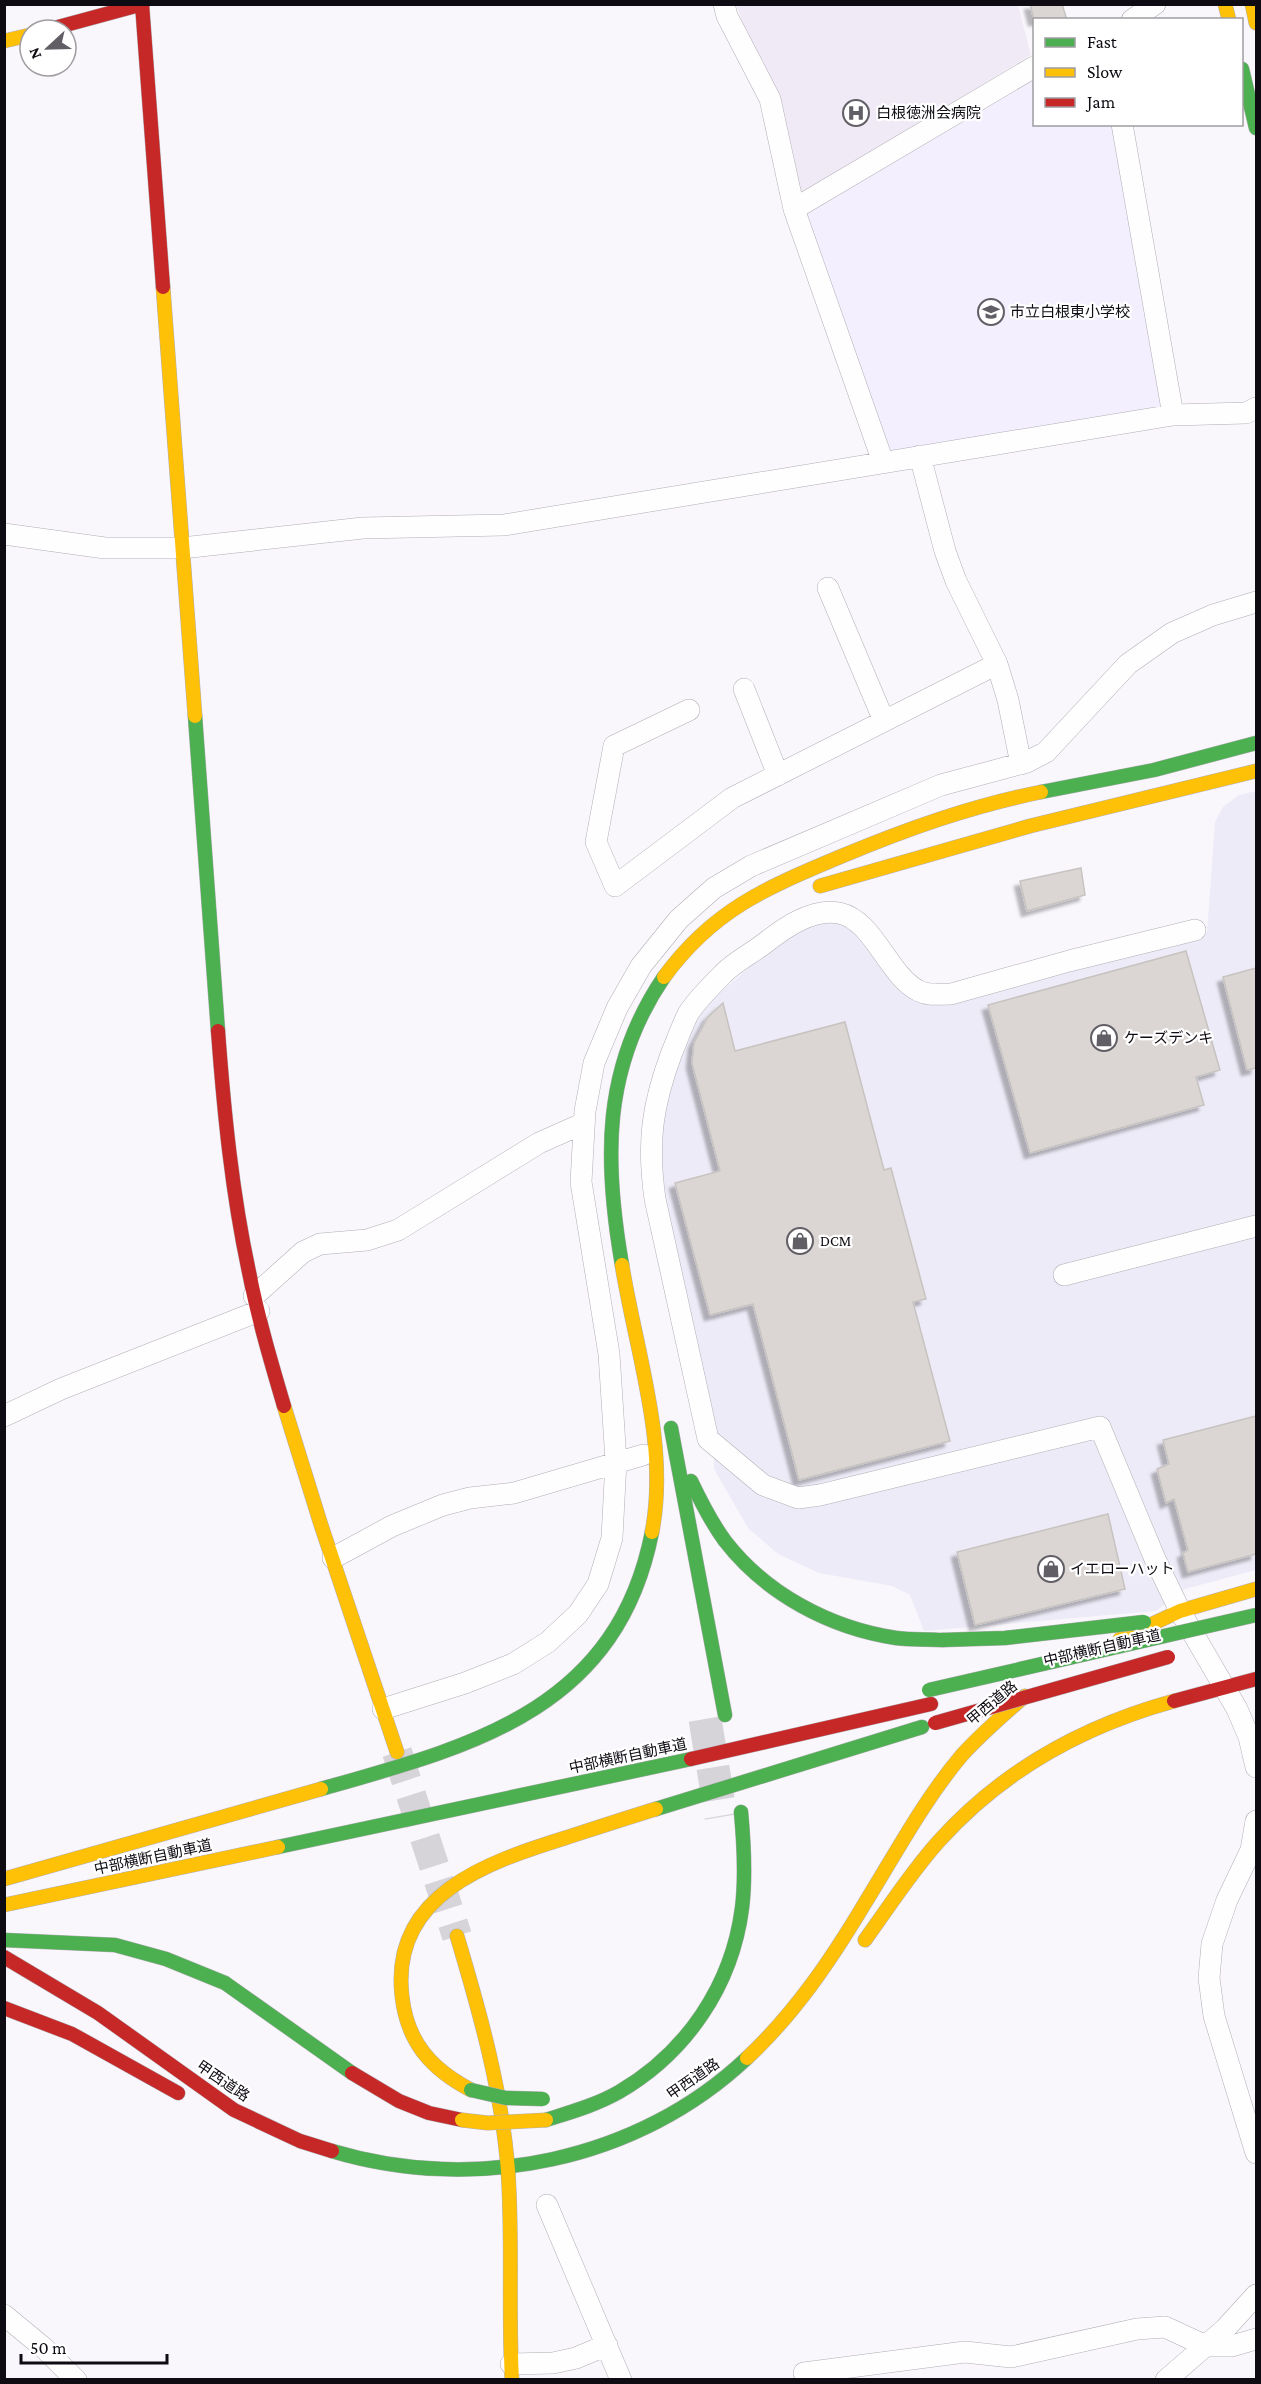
<svg xmlns="http://www.w3.org/2000/svg" width="1261" height="2384" viewBox="0 0 1261 2384" font-family="'Crimson Pro','Noto Sans JP',serif">
	<defs>
		<filter id="shadow"><feDropShadow dx="-5.5" dy="5.5" stdDeviation="1.5" flood-color="#0004"/></filter>
	</defs>
	<rect width="100%" height="100%" fill="#f9f7fc"/>
	<path fill="#edebf7" d="M 1256,791 L 1256,1570 L 1185,1589 L 1156,1611 L 924,1631 L 910,1595 L 892,1586 L 819,1573 L 778,1554 L 748,1528 L 714,1469 L 714,1421 L 663,1195 L 660,1133 L 666,1096 L 692,1029 L 707,1004 L 792,930 L 818,921 L 838,920 L 859,933 L 907,994 L 1201,937 L 1207,931 L 1215,822 L 1223,807 L 1239,795 Z"/>
	<path fill="#f0eaf7" d="M 736,5 L 1018,5 L 1031,55 L 799,196 L 771,95 Z"/>
	<path fill="#f3effe" d="M 1034,78 L 1034,124 L 1114,125 L 1173,415 L 883,462 L 794,209 Z"/>
	<path fill="#dbd6d3" stroke="#c7c3c1" stroke-width="1.5" filter="url(#shadow)" d="M 1030,4 L 1062,4 L 1067,20 L 1034,20 Z
		M 1081,868 L 1085,895 L 1027,911 L 1020,881 Z
		M 1186,951 L 1220,1070 L 1196,1077 L 1204,1105 L 1030,1153 L 988,1005 Z
		M 1256,968 L 1256,1068 L 1247,1070 L 1223,977 Z
		M 723,1003 L 735,1051 L 845,1022 L 884,1170 L 891,1168 L 926,1299 L 913,1302 L 950,1441 L 799,1480 L 753,1304 L 710,1315 L 675,1183 L 720,1171 L 692,1063 L 694,1043 L 708,1017 Z
		M 1256,1416 L 1256,1554 L 1188,1572 L 1183,1553 L 1188,1550 L 1174,1499 L 1166,1503 L 1157,1469 L 1169,1464 L 1163,1440 Z
		M 1108,1514 L 1125,1589 L 975,1625 L 957,1552 Z"/>
	<g fill="none" stroke-linecap="round" stroke-linejoin="round">
		<path stroke="#d6d4d9" stroke-width="30" stroke-dasharray="30 15" stroke-linecap="butt" d="M 397,1752 L 457,1936"/>
		<path stroke="#d6d4d9" stroke-width="33" stroke-dasharray="33 16" stroke-linecap="butt" d="M 705,1719 L 721,1817"/>
		<defs>
			<path id="street" d="M 724,4 L 727,16 L 770,99 L 794,209 L 883,462
				M 1132,20 L 1155,4
				M 1122,124 L 1173,415
				M 794,209 L 1034,67
				M 920,456 L 945,551 L 956,581 L 997,664 L 1008,700 L 1021,764
				M 4,534 L 105,548 L 182,548 L 363,528 L 504,525 L 1173,415 L 1246,413 L 1256,408
				M 828,588 L 884,721
				M 744,689 L 778,775
				M 689,710 L 614,746 L 596,842 L 615,886 L 732,798 L 997,664
				M 1195,930 L 1069,961 L 951,994 C 940,994 929,996 919,991 C 888,976 874,920 839,913 C 812,908 784,928 765,943 C 751,954 732,963 721,976 C 712,985 694,1004 688,1014 C 682,1026 677,1040 672,1052 C 652,1105 647,1143 655,1199 L 708,1439 L 763,1485 L 798,1498 L 820,1495 L 1100,1427 L 1155,1559 L 1180,1611 L 1237,1709 L 1249,1737 L 1256,1767
				M 1064,1275 L 1256,1226
				M 254,1296 L 303,1252 L 320,1244 L 367,1240 L 398,1230 L 539,1143 L 584,1123
				M 4,1416 L 61,1389 L 259,1311
				M 333,1558 L 392,1526 L 443,1505 L 470,1498 L 514,1493 L 643,1455
				M 383,1709 L 465,1683 L 513,1664 L 548,1642 L 578,1614 L 598,1584 L 612,1538 L 616,1461 L 609,1354 L 581,1182 L 585,1111 L 594,1063 L 617,1008 L 641,966 L 679,919 L 714,888 L 751,866 L 941,785 L 1027,762 L 1046,752 L 1128,664 L 1172,633 L 1213,615 L 1256,602
				M 1256,1821 L 1251,1850 L 1227,1900 L 1212,1944 L 1209,1978 L 1214,2016 L 1256,2153
				M 547,2205 L 621,2380
				M 4,2315 L 44,2348 L 76,2380
				M 511,2364 L 553,2363 L 576,2358 L 607,2345
				M 804,2373 L 965,2352 L 1011,2357 L 1137,2329 L 1165,2327 L 1206,2346 L 1232,2346 L 1256,2339
				M 1166,2380 L 1225,2329 L 1256,2295"/>
			<path id="fast" d="M 1242,69 L 1256,128
				M 195,716 L 218,1031
				M 1041,792 L 1154,770 L 1256,743
				M 622,1265 C 604,1161 602,1068 664,977
				M 671,1428 L 725,1715
				M 691,1481 C 701,1502 711,1522 725,1541 C 766,1594 830,1628 896,1638 C 911,1640 927,1639 942,1640
				M 321,1789 C 473,1746 617,1710 652,1532
				M 656,1809 L 922,1727
				M 278,1847 L 691,1759
				M 4,1940 L 115,1945 L 166,1959 L 225,1983 L 352,2073
				M 546,2120 C 571,2112 596,2105 619,2092 C 686,2053 732,1986 742,1908 C 746,1876 744,1844 741,1812
				M 332,2151 C 475,2194 638,2161 747,2058"/>
			<path id="slow" d="M 1225,4 L 1229,20
				M 1252,4 L 1256,23
				M 4,41 L 30,35
				M 163,287 L 195,716
				M 820,886 L 1030,826 L 1256,771
				M 664,977 C 714,909 766,888 842,856 C 907,829 971,806 1041,792
				M 622,1265 C 636,1352 669,1444 652,1532
				M 284,1406 L 321,1525 L 397,1752
				M 1120,1639 L 1180,1611 L 1256,1589
				M 4,1879 L 321,1789
				M 4,1905 L 278,1847
				M 457,1936 C 480,2013 502,2091 508,2171 C 513,2241 508,2310 512,2380
				M 865,1940 C 889,1907 911,1872 939,1841 C 1002,1771 1083,1726 1174,1701
				M 747,2058 C 795,2013 831,1960 865,1903 C 896,1853 924,1800 962,1755 C 982,1733 1003,1715 1025,1696
				M 471,2090 C 431,2069 407,2042 402,1996 C 390,1895 488,1862 565,1838 C 596,1828 626,1818 656,1809"/>
			<path id="jam" d="M 142,4 L 163,287
				M 47,30 L 143,4
				M 218,1031 C 224,1112 232,1193 249,1272 C 258,1318 271,1362 284,1406
				M 1174,1701 L 1256,1679
				M 691,1759 L 931,1704
				M 4,1957 L 98,2013 L 234,2110 L 300,2141 L 332,2151
				M 4,2008 L 72,2034 L 178,2093
				M 352,2073 L 399,2101 L 429,2113 L 462,2120"/>
		</defs>
		<use href="#street" stroke="#b1aeb4" stroke-width="22"/>
		<use href="#fast" stroke="#b1aeb4" stroke-width="15"/>
		<use href="#slow" stroke="#b1aeb4" stroke-width="15"/>
		<use href="#jam" stroke="#b1aeb4" stroke-width="15"/>
		<use href="#street" stroke="#fefeff" stroke-width="21"/>
		<use href="#fast" stroke="#4caf50" stroke-width="14"/>
		<use href="#slow" stroke="#ffc107" stroke-width="14"/>
		<use href="#jam" stroke="#c62828" stroke-width="14"/>
		<defs>
			<path id="fast-bridge" d="M 942,1640 L 1005,1638 L 1144,1622
				M 929,1690 L 1256,1615
				M 471,2090 L 506,2098 L 543,2099"/>
			<path id="slow-bridge" d="M 462,2120 L 488,2123 L 546,2120"/>
			<path id="jam-bridge" d="M 935,1723 L 1168,1657"/>
		</defs>
		<use href="#fast-bridge" stroke="#b1aeb4" stroke-width="15" stroke-linecap="butt"/>
		<use href="#slow-bridge" stroke="#b1aeb4" stroke-width="15" stroke-linecap="butt"/>
		<use href="#jam-bridge" stroke="#b1aeb4" stroke-width="15" stroke-linecap="butt"/>
		<use href="#fast-bridge" stroke="#4caf50" stroke-width="14"/>
		<use href="#slow-bridge" stroke="#ffc107" stroke-width="14"/>
		<use href="#jam-bridge" stroke="#c62828" stroke-width="14"/>
	</g>
	<defs>
		<symbol id="hospital-ring" viewBox="-11 -11 22 22"><circle r="9.5" fill="#fff" stroke="#615e65" stroke-width="1.5"/><path d="M-5-5h3v3.5h4V-5h3V5h-3V1.5h-4V5h-3Z" fill="#615e65"/></symbol>
		<symbol id="school-ring" viewBox="-11 -11 22 22"><circle r="9.5" fill="#fff" stroke="#615e65" stroke-width="1.5"/><path d="M0-5L7-2L0 1L-7-2ZM-4 1L0 2.5L4 1V4Q0 6-4 4Z" fill="#615e65"/></symbol>
		<symbol id="shop-ring" viewBox="-11 -11 22 22"><circle r="9.5" fill="#fff" stroke="#615e65" stroke-width="1.5"/><path d="M-5-2.5h2.3a2.7 3.5 0 0 1 5.4 0H5L5.5 6h-11ZM-1.5-2.5h3a1.5 2.3 0 0 0-3 0Z" fill="#615e65"/></symbol>
	</defs>
	<g fill-rule="evenodd">
		<use href="#hospital-ring" x="841" y="98" width="30" height="30"/>
		<use href="#school-ring" x="976" y="297" width="30" height="30"/>
		<use href="#shop-ring" x="1089" y="1023" width="30" height="30"/>
		<use href="#shop-ring" x="785" y="1226" width="30" height="30"/>
		<use href="#shop-ring" x="1036" y="1554" width="30" height="30"/>
	</g>
	<g text-anchor="middle" stroke-width="4.5" stroke-linejoin="round" paint-order="stroke">
		<g font-size="15" fill="#0f0b13" stroke="#fff" text-anchor="start">
			<text x="876" y="118">白根徳洲会病院</text>
			<text x="1010" y="317">市立白根東小学校</text>
			<text x="1124" y="1043">ケーズデンキ</text>
			<text x="820" y="1246">DCM</text>
			<text x="1070" y="1574">イエローハット</text>
		</g>
		<g font-size="15" fill="#0f0b13" stroke="#fff">
			<text transform="translate(1102 1648) rotate(-13)" y="5">中部横断自動車道</text>
			<text transform="translate(992 1703) rotate(-40)" y="5">甲西道路</text>
			<text transform="translate(628 1756) rotate(-12)" y="5">中部横断自動車道</text>
			<text transform="translate(153 1857) rotate(-12)" y="5">中部横断自動車道</text>
			<text transform="translate(693 2079) rotate(-35)" y="5">甲西道路</text>
			<text transform="translate(223 2081) rotate(34)" y="5">甲西道路</text>
		</g>
	</g>
	<rect width="1261" height="2384" fill="none" stroke="#0f0b13" stroke-width="12"/>
	<rect x="1033" y="18" width="210" height="108" fill="#ffffff" stroke="#9f9da1" stroke-width="1.5"/>
	<rect x="1045" y="38" width="30" height="9" fill="#4caf50" stroke="#9f9da1" stroke-width="1.5"/>
	<text x="1087" y="48" font-size="18" fill="#0f0b13">Fast</text>
	<rect x="1045" y="68" width="30" height="9" fill="#ffc107" stroke="#9f9da1" stroke-width="1.5"/>
	<text x="1087" y="78" font-size="18" fill="#0f0b13">Slow</text>
	<rect x="1045" y="98" width="30" height="9" fill="#c62828" stroke="#9f9da1" stroke-width="1.5"/>
	<text x="1087" y="108" font-size="18" fill="#0f0b13">Jam</text>
	<g transform="translate(48 48) rotate(248)"><circle r="28" fill="#ffffff" stroke="#9f9da1" stroke-width="1.5"/>
	<path d="M0-4.5L10 22L0 15L-10 22Z" fill="#615e65"/>
	<text y="-9" font-size="16" font-weight="bold" text-anchor="middle" fill="#0f0b13">N</text>
	</g>
	<path d="M21 2354v9h146v-9" fill="none" stroke="#0f0b13" stroke-width="3"/>
	<text x="30" y="2354" font-size="18" fill="#0f0b13" stroke="#ffffff" stroke-width="4.5" paint-order="stroke">50 m</text>
</svg>
